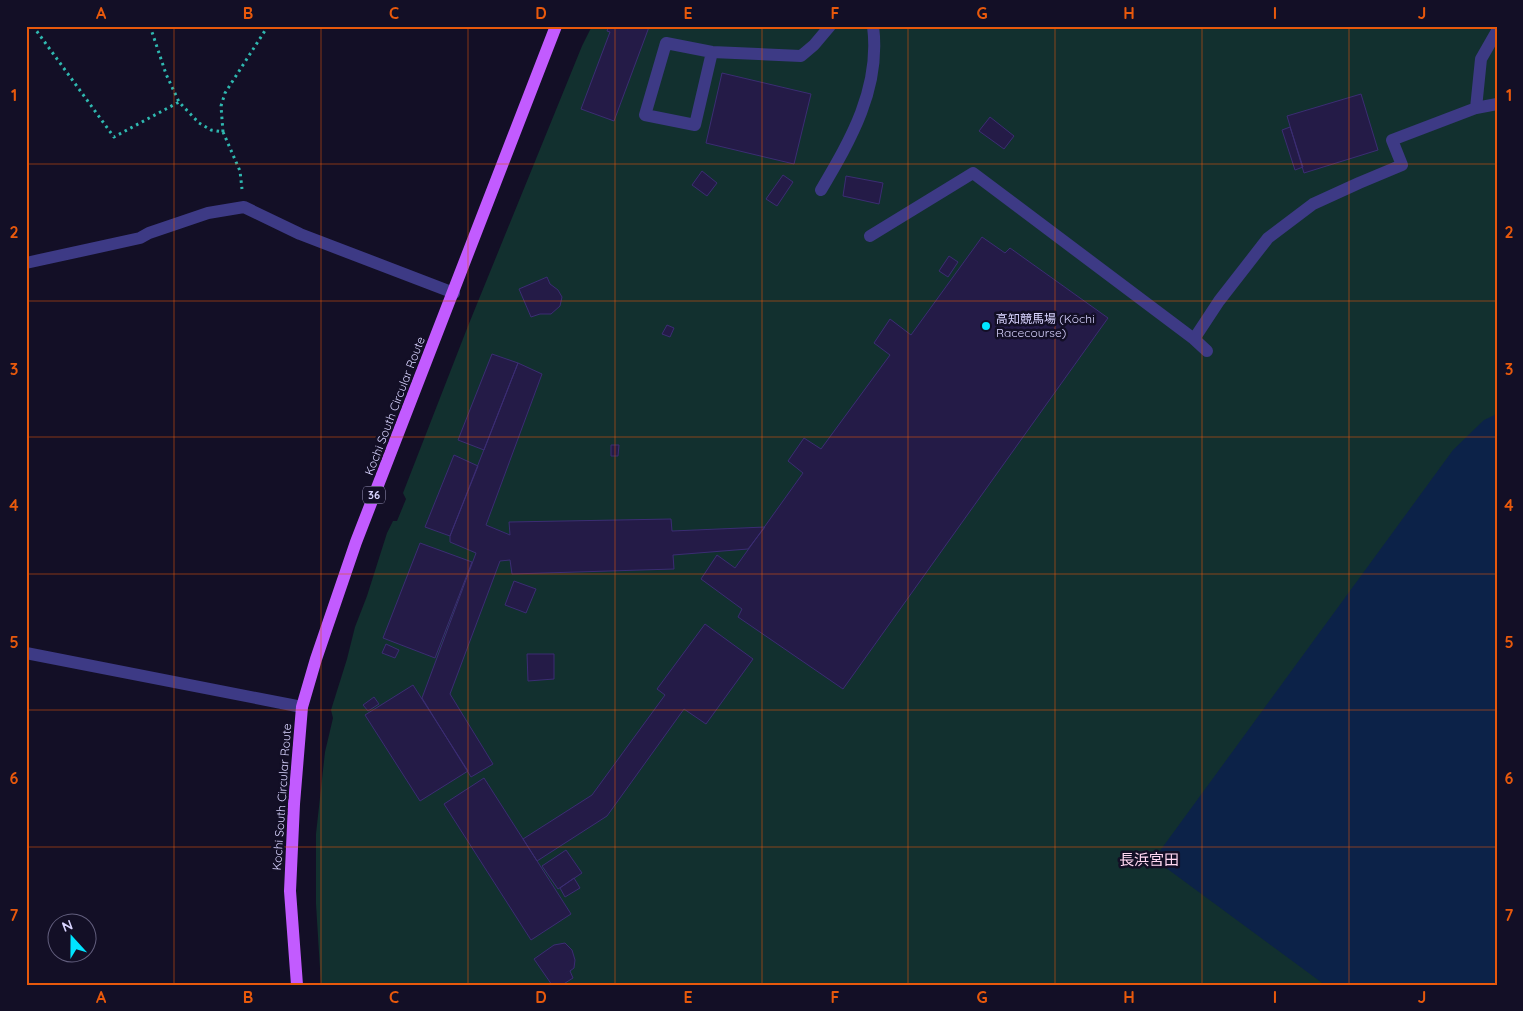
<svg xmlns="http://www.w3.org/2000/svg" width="1523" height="1011" viewBox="0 0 1523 1011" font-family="Quicksand,'Noto Sans JP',sans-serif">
	<rect width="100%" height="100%" fill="#130f26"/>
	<path fill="#12302f" d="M 595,26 L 1497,26 L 1497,985 L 321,985 L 316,904 L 316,834 L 325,752 L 333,718 L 331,710 L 347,659 L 355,627 L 367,596 L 387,533 L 393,521 L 397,521 L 406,499 L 403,493 L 468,326 L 582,46 L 591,28 Z"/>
	<path fill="#0c2248" d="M 1497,414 L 1497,985 L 1325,985 L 1154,859 L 1453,450 L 1484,420 Z"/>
	<path fill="#241b47" stroke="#3b2d73" d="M 609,26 L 649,27 L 614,121 L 581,109 L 610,32 L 607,31 Z
		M 722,73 L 811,94 L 794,164 L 706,143 Z
		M 1361,94 L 1378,150 L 1304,173 L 1287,116 Z
		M 990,117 L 1014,136 L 1004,149 L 979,131 Z
		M 1290,127 L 1303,167 L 1295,170 L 1282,130 Z
		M 702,171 L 717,183 L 707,196 L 692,185 Z
		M 783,175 L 793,182 L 777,206 L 766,199 Z
		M 846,176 L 883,183 L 879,204 L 843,196 Z
		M 982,237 L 1005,253 L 1010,248 L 1108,318 L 843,689 L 738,617 L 742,609 L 701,579 L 717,555 L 735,568 L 803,473 L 788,461 L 804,438 L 821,449 L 890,355 L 874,343 L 890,319 L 911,335 Z
		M 949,256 L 958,262 L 948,277 L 939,271 Z
		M 547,277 L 550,284 L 558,290 L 562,297 L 560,306 L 551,314 L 540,314 L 531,317 L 519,289 Z
		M 667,325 L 674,328 L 670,337 L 662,334 Z
		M 492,354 L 518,363 L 484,450 L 458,440 Z
		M 518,363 L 542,374 L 486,525 L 510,535 L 509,522 L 671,519 L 672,531 L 765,527 L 748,549 L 673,555 L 674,569 L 512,574 L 510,560 L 500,561 L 450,694 L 493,764 L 471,777 L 422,698 L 476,553 L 450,542 L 450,536 Z
		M 611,445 L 619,445 L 618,456 L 611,456 Z
		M 454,455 L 478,466 L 450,536 L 425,527 Z
		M 420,543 L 472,562 L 435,658 L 383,638 Z
		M 514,581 L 536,589 L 526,613 L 505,605 Z
		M 705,624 L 753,659 L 706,724 L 684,709 L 607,816 L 537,861 L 523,839 L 592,795 L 665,695 L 657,689 Z
		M 386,644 L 399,650 L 395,658 L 382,653 Z
		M 527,654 L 554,654 L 554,679 L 528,681 Z
		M 413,685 L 468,771 L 420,801 L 365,715 Z
		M 374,697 L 379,704 L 368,711 L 363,705 Z
		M 484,778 L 571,914 L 531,940 L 444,804 Z
		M 566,850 L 582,873 L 558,889 L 542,866 Z
		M 574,878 L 580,888 L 565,897 L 560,888 Z
		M 565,943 L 572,950 L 575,960 L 574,968 L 570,971 L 573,978 L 562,985 L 552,985 L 534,959 L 554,945 Z"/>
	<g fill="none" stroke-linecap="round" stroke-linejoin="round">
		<path stroke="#2fb8b0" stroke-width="3" stroke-dasharray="2.5 4" stroke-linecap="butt" d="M 33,26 L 114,137 L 179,102
			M 150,26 L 166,74 L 179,102 L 199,123 L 211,130 L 223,132 L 240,171 L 242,189
			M 223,132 L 221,106 L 225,93 L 268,26"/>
		<path stroke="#3d3a85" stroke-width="12" d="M 712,52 L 695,125 L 645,115 L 666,43 L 712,52 L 801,56 L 814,45 L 830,26
			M 1476,108 L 1481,59 L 1497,31
			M 821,190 C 851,139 881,88 873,26
			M 870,236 L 973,173 L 1194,339 L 1207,351
			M 1194,339 L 1219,301 L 1268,238 L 1313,204 L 1359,183 L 1402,165 L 1392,140 L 1476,108 L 1497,104"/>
		<path stroke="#3d3a85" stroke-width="12" d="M 26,263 L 140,238 L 149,233 L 208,213 L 244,207 L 300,234 L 454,293
			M 26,653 L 302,707"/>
		<path stroke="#c25bff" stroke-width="12" d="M 297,985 L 290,891 L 294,804 L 302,707 L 316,659 L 356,542 L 556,26"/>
	</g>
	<path fill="none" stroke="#e8590c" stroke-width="1" stroke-opacity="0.55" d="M 174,26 L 174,985M 321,26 L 321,985M 468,26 L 468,985M 615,26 L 615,985M 762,26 L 762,985M 908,26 L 908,985M 1055,26 L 1055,985M 1202,26 L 1202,985M 1349,26 L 1349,985M 26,164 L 1497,164M 26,301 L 1497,301M 26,437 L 1497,437M 26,574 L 1497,574M 26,710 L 1497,710M 26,847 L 1497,847"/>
	<circle fill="#00e5ff" stroke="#130f26" stroke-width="2" cx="986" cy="326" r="5"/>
	<g text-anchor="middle" stroke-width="5" stroke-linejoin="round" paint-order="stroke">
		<rect fill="#130f26" stroke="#9e99be" stroke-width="1" x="363" y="486.5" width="22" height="17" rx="4"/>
		<g font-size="11" font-weight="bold" fill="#d9d4ff">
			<text x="374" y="499">36</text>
		</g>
		<g font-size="12" fill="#d9d4ff" stroke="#130f26" text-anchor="start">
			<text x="996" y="323">高知競馬場 (Kōchi<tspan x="996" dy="14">Racecourse)</tspan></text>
		</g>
		<g font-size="12" fill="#d9d4ff" stroke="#130f26">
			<text transform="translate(395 406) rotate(-69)" y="4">Kochi South Circular Route</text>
			<text transform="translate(282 797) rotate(-86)" y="4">Kochi South Circular Route</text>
		</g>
		<g font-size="15" fill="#ffd6f0" stroke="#130f26">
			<text x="1149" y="865">長浜宮田</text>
		</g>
	</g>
	<rect width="1523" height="1011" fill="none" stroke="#130f26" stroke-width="55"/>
	<g transform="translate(72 938) rotate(339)"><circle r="24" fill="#130f26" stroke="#625e7d"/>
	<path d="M0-4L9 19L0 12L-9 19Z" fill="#00e5ff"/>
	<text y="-8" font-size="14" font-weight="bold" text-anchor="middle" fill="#d9d4ff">N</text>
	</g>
	<rect x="28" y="28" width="1468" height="956" fill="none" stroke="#e8590c" stroke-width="2"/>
	<g font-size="16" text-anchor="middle" font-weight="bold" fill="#e8590c">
		<text x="101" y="19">A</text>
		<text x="248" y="19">B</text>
		<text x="394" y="19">C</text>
		<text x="541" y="19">D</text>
		<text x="688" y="19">E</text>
		<text x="835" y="19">F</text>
		<text x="982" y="19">G</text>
		<text x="1129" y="19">H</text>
		<text x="1275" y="19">I</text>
		<text x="1422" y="19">J</text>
		<text x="14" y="101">1</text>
		<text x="1509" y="101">1</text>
		<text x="14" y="238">2</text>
		<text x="1509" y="238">2</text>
		<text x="14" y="375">3</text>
		<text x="1509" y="375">3</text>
		<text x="14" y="511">4</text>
		<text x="1509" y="511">4</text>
		<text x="14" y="648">5</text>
		<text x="1509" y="648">5</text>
		<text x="14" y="784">6</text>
		<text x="1509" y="784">6</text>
		<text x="14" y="921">7</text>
		<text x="1509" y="921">7</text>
		<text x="101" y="1003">A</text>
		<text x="248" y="1003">B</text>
		<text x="394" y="1003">C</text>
		<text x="541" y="1003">D</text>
		<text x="688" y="1003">E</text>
		<text x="835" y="1003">F</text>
		<text x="982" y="1003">G</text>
		<text x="1129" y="1003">H</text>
		<text x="1275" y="1003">I</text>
		<text x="1422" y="1003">J</text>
	</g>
</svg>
